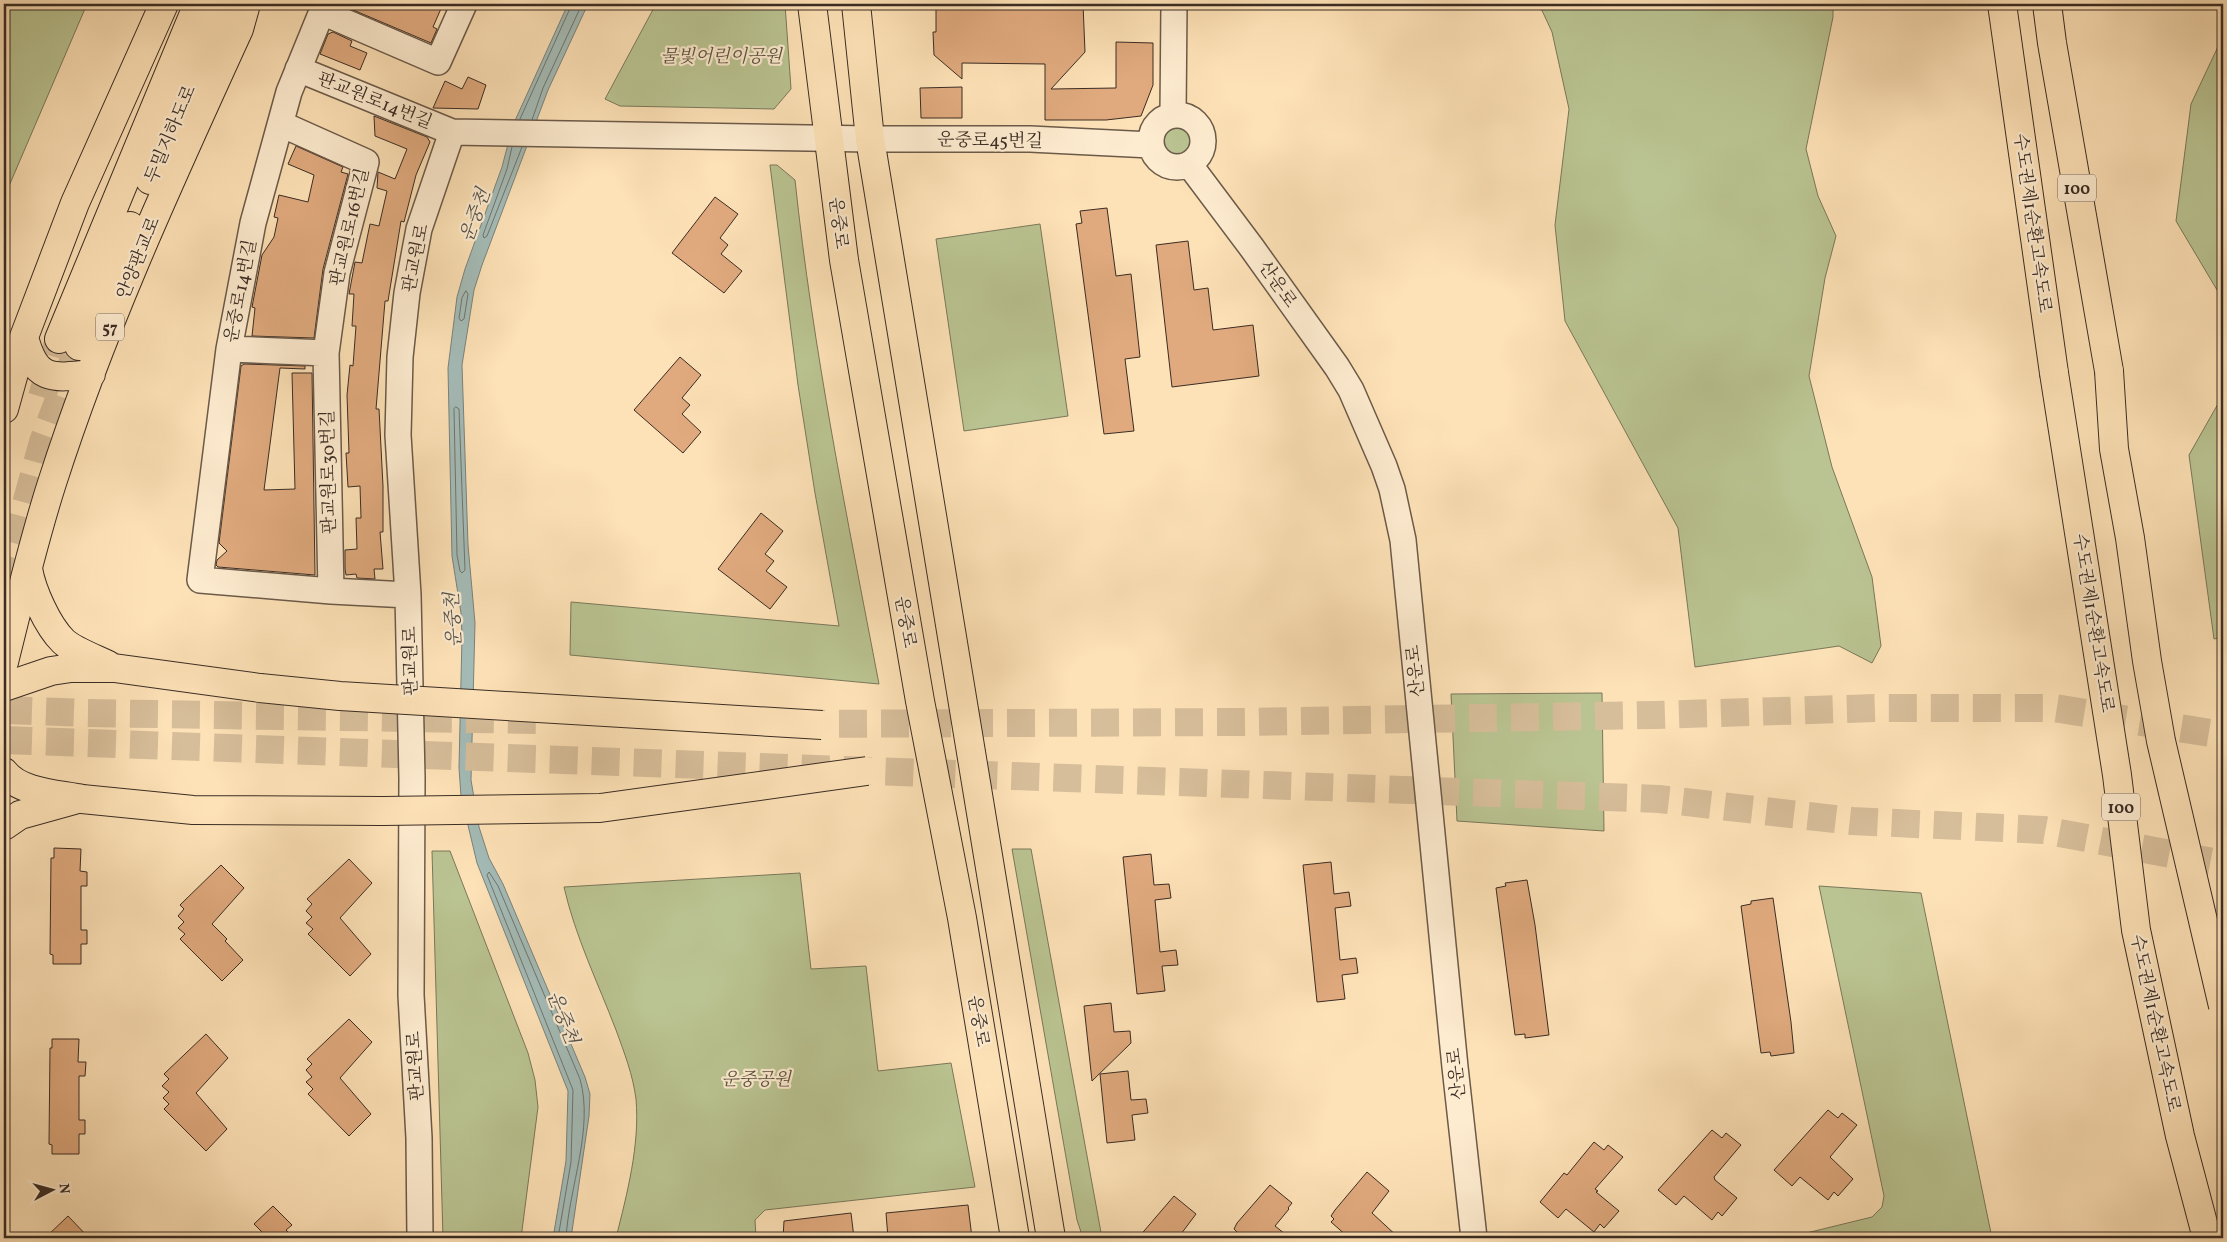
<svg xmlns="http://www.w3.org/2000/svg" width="2227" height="1242" viewBox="0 0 2227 1242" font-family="Vollkorn,'Noto Serif KR',serif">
	<rect width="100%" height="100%" fill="#fee2b7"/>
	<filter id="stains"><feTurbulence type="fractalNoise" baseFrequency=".004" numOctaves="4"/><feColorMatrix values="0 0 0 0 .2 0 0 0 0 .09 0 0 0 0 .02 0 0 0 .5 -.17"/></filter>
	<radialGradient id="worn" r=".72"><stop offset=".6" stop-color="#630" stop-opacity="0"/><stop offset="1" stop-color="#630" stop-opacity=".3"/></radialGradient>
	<path fill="#bac492" stroke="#7a785b" d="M 4,4 L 87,4 L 9,186 L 4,205 Z
		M 656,4 L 785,4 L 791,89 L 774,109 L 620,106 L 605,99 Z
		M 1539,4 L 1833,4 L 1833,17 L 1806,149 L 1818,196 L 1836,236 L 1825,278 L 1809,376 L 1832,467 L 1872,577 L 1881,646 L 1872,663 L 1839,646 L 1695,667 L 1678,528 L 1565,321 L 1555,225 L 1569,109 L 1552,32 Z
		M 2223,36 L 2223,300 L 2176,221 L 2191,104 Z
		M1161 141a16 16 0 1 1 32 0a16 16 0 1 1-32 0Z
		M 770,165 L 777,165 L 795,180 C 813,350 847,517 879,684 L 570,655 L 571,602 L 839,626 L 815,493 L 798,385 Z
		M 1040,224 L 1068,416 L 964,431 L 936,239 Z
		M 2223,395 L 2223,637 L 2214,639 L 2189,455 Z
		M 1602,693 L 1604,831 L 1457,821 L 1451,694 Z
		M 1012,849 L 1031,849 L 1102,1238 L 1083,1238 L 1077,1220 Z
		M 432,851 L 450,851 L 528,1053 L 535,1080 L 538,1107 L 521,1238 L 443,1238 Z
		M 800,873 L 811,969 L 866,966 L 878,1071 L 951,1063 L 975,1187 L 765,1210 L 755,1220 L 756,1238 L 616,1238 C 627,1194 640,1145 636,1099 C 633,1075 624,1052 616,1030 C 598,983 575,936 564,887 Z
		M 1819,886 L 1921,893 L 1992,1238 L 1786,1238 L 1872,1217 L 1882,1207 L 1884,1196 Z"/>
	<path fill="#a4bcb8" stroke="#7a827d" d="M 568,4 L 588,4 L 548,90 L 482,265 L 474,290 L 462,365 L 468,545 L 475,623 L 471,780 L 479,827 L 489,858 L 503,884 L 585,1077 L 590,1094 L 589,1116 L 571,1238 L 553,1238 L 566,1161 L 568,1091 L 477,863 L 461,796 L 459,768 L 462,636 L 461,613 L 452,556 L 448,368 L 457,297 L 465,269 L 502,167 L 513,125 Z"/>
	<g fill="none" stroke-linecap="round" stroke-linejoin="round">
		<path stroke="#6f746e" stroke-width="1" d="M 520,119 L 572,4
			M 532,120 L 543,88 L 582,4
			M 512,147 L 507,169 L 483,235 L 484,238 L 487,236 L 522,147
			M 466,291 L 468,294 L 464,319 L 461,321 L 459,318 L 462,298 Z
			M 456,407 L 459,409 L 465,570 L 462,573 L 460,571 L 457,555 L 454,409 Z
			M 558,1238 L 571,1162 L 573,1090 L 487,875 L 489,872 L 498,886 L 580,1079 C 594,1129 569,1187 566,1238"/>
	</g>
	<path fill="#e0aa7e" stroke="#3a2c24" d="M 339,4 L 443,4 L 433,27 L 437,29 L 431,43 Z
		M 936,4 L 1083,4 L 1085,52 L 1051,89 L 1116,88 L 1116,42 L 1153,43 L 1153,85 L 1141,116 L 1106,120 L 1045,120 L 1045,64 L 962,63 L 962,79 L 934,55 L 933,32 L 936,32 Z
		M 333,32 L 352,41 L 350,46 L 367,53 L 360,70 L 320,54 L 328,34 Z
		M 468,77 L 486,85 L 478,109 L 433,108 L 445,81 L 462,89 Z
		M 962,87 L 962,118 L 921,118 L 920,88 Z
		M 374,116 L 427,137 L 430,142 L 416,175 L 404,222 L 401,221 L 388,301 L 385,301 L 376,409 L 379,409 L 383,486 L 383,532 L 380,532 L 383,569 L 374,569 L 375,579 L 357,578 L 356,574 L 346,575 L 345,569 L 345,550 L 357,549 L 356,518 L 361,518 L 360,486 L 348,487 L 346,453 L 349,453 L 347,395 L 350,365 L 353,366 L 356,326 L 352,326 L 354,294 L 349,294 L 355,262 L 362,263 L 370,224 L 379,226 L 387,191 L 377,188 L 378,172 L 395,179 L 407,149 L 375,136 Z
		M 296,146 L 343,167 L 341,172 L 348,174 L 323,269 L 314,338 L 252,336 L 255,308 L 252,307 L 262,255 L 274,237 L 278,218 L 274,217 L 279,195 L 308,202 L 314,175 L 288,164 Z
		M 715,197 L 738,214 L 720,238 L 728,245 L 721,254 L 742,271 L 724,293 L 672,253 Z
		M 1107,208 L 1116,276 L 1131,274 L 1140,357 L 1125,359 L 1134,431 L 1104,434 L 1076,224 L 1082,223 L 1080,211 Z
		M 1188,241 L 1194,290 L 1208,288 L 1213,330 L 1253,325 L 1259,376 L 1172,387 L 1156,245 Z
		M 680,357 L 701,375 L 682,398 L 690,405 L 682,414 L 701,432 L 683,453 L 634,410 Z
		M 244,364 L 305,366 L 305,369 L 280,368 L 264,490 L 295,489 L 292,373 L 312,373 L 315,575 L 218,567 L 216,565 L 217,560 L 227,551 L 219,543 L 241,366 Z
		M 761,513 L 783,531 L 765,554 L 774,561 L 766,571 L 787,587 L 770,609 L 718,569 Z
		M 54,848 L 81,849 L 80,871 L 87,872 L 87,886 L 81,886 L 81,930 L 87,930 L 87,944 L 81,944 L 81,964 L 53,964 L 53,955 L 50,954 L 51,858 L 54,858 Z
		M 1151,854 L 1154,885 L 1169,884 L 1171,898 L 1155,900 L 1160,952 L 1176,950 L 1178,965 L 1162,966 L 1165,991 L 1137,994 L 1123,857 Z
		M 349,859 L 372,883 L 340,918 L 371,954 L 350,976 L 308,934 L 313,929 L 306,923 L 312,917 L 306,911 L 312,904 L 307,899 Z
		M 1331,862 L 1334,894 L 1349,892 L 1351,906 L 1335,908 L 1340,960 L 1356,958 L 1358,973 L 1342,975 L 1345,999 L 1317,1002 L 1303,865 Z
		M 221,865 L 244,888 L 212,924 L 227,939 L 225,941 L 243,960 L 222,981 L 180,939 L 185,934 L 178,928 L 184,922 L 178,916 L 184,909 L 180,905 Z
		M 1527,880 L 1535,925 L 1549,1035 L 1525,1038 L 1525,1034 L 1515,1035 L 1496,888 L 1506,886 L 1505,883 Z
		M 1773,898 L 1791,1022 L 1794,1053 L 1771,1056 L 1770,1052 L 1761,1053 L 1741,906 L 1751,904 L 1751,901 Z
		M 1111,1003 L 1114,1032 L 1130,1031 L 1131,1043 L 1092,1081 L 1084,1006 Z
		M 349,1019 L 372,1042 L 340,1078 L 371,1114 L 349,1136 L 308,1094 L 313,1089 L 306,1082 L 312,1077 L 306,1070 L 312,1064 L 307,1059 Z
		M 206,1034 L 228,1058 L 196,1093 L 227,1129 L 206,1151 L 164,1109 L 169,1104 L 163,1098 L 169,1092 L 162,1086 L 169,1079 L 164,1074 Z
		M 52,1039 L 79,1039 L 78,1062 L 86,1062 L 85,1076 L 79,1076 L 79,1120 L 85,1120 L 85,1134 L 79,1134 L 79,1154 L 52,1154 L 52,1145 L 49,1144 L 50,1048 L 52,1048 Z
		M 1128,1071 L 1131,1100 L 1146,1099 L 1148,1113 L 1132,1115 L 1135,1140 L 1107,1143 L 1100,1074 Z
		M 1828,1110 L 1838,1118 L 1842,1113 L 1857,1125 L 1830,1157 L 1853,1179 L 1838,1196 L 1834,1192 L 1828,1200 L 1800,1177 L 1792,1186 L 1774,1170 Z
		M 1712,1130 L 1722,1138 L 1726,1133 L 1741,1145 L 1714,1177 L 1715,1180 L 1737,1198 L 1722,1216 L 1718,1212 L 1712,1220 L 1684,1196 L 1676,1205 L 1658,1190 Z
		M 1594,1142 L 1604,1150 L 1608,1145 L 1623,1157 L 1595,1189 L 1598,1191 L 1596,1192 L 1619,1211 L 1604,1228 L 1600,1224 L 1594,1232 L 1566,1209 L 1558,1218 L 1540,1202 L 1564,1173 L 1567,1175 Z
		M 1367,1172 L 1389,1191 L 1372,1213 L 1399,1238 L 1359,1238 L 1352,1233 L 1348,1237 L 1331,1222 L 1334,1219 L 1331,1216 L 1335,1210 Z
		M 1270,1185 L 1292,1203 L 1288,1208 L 1289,1209 L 1275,1226 L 1290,1238 L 1231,1238 L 1237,1232 L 1234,1229 L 1237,1223 Z
		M 1174,1196 L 1196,1214 L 1178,1238 L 1138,1238 Z
		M 968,1205 L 972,1238 L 888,1238 L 886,1213 Z
		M 273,1206 L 292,1225 L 286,1230 L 294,1238 L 268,1238 L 254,1224 Z
		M 851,1213 L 854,1238 L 783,1238 L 784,1221 Z
		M 68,1216 L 89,1238 L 45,1238 Z"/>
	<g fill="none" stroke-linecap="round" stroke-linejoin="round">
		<path stroke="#d7be9a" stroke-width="28" stroke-dasharray="28 14" stroke-linecap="butt" d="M 42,397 L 59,339
			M 4,584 L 43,442 L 79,346"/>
		<path stroke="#d7be9a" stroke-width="28" stroke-dasharray="28 14" stroke-linecap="butt" d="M 4,710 L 86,713 L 537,720
			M 797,724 L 1241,722 L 1655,715 L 1875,708 L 2054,708 L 2223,735
			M 4,740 L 1659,799 L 1852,821 L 2044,830 L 2223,864"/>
		<defs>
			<path id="minor" d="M 325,4 L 289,92 L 253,223 L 229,349 L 200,580 L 331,591 L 408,595
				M 322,12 L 438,62 L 464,4
				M 298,69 L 452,132
				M 1173,115 L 1174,4
				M1151 141a26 26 0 1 1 52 0a26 26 0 1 1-52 0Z
				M 281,124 L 366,162 L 337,273 L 326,353 L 331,591
				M 1189,164 L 1252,248 L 1337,367 L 1351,390 L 1384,466 L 1392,489 L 1403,540 L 1455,1067 L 1474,1238
				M 229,349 L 326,353
				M 420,1238 L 419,1138 L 411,995 L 412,778 L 408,595 L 398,435 L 400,357 L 407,293 L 419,229 L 452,132 L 870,139 L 1030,139 L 1151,145"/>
			<path id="major" d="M 812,4 L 844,260 L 920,701 L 962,918 L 1015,1238
				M 856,4 L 870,139 L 1051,1238
				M 150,180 L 226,4
				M 24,337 C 35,380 50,379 91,374
				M 59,339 L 198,4
				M 79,346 L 130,226
				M 4,409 L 24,337 L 75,203 L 164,4
				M 4,662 C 19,602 33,542 52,483 C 102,327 171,178 239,29 L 246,4"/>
			<path id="highway" d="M 2002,4 L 2054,373
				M 2047,4 L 2052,43 L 2109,371
				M 28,569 C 32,591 47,625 63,641 C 72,650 96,659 108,665
				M 4,687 L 51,671 L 71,668 L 114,668 L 260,688
				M 4,772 C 20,793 58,794 82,799
				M 4,826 L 20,815 L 74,800"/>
		</defs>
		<use href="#minor" stroke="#6b5a49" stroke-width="28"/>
		<use href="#major" stroke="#3a2c24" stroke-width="30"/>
		<use href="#highway" stroke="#3a2c24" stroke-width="30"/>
		<use href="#minor" stroke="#feecd0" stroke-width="25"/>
		<use href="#major" stroke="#fee2b7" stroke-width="28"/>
		<use href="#highway" stroke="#fee2b7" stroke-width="28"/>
		<defs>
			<path id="highway-bridge" d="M 2109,371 L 2114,449 L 2130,538 L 2147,661 L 2161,741 L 2223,1006
				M 2054,373 L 2117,775 L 2136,930 L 2180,1136 L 2207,1238
				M 260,688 L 340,696 L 822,725
				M 82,799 L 193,810 L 383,811 L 600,808 L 867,771"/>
		</defs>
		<use href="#highway-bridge" stroke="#3a2c24" stroke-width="30" stroke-linecap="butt"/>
		<use href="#highway-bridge" stroke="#fee2b7" stroke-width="28"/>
	</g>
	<g text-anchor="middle" stroke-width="4.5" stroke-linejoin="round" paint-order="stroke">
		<g fill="#feecd0" stroke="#756658" stroke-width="1">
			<rect x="2058" y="174.5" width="38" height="27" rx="4"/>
			<rect x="96" y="313.5" width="28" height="27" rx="4"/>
			<rect x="2102" y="793.5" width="38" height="27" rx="4"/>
		</g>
		<g font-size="16" font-weight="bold" fill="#3a2c24">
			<text x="2077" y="194">100</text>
			<text x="110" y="333">57</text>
			<text x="2121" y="813">100</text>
		</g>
		<g font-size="18" font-style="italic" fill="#5a5240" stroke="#feecd0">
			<text x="721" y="62">물빛어린이공원</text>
			<text x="756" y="1085">운중공원</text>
		</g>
		<g font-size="18" fill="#3a2c24" stroke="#feecd0">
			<text transform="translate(375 100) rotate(22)" y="6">판교원로14번길</text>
			<text transform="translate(170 134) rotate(-67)" y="6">두밀지하도로</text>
			<text transform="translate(990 140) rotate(1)" y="6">운중로45번길</text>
			<text transform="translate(839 223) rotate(83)" y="6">운중로</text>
			<text transform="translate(2033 223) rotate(82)" y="6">수도권제1순환고속도로</text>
			<text transform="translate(349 227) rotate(-77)" y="6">판교원로16번길</text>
			<text transform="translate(138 258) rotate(-68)" y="6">안양판교로</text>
			<text transform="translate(415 258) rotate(-78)" y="6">판교원로</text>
			<text transform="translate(1278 284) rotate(55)" y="6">산운로</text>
			<text transform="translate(240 291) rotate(-79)" y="6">운중로14번길</text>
			<text transform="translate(328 472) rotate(-91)" y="6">판교원로30번길</text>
			<text transform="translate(906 622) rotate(80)" y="6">운중로</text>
			<text transform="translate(2094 623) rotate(81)" y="6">수도권제1순환고속도로</text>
			<text transform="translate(410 661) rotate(-91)" y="6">판교원로</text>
			<text transform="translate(1415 671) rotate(-96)" y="6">산운로</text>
			<text transform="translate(979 1021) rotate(80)" y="6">운중로</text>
			<text transform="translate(2156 1023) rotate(78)" y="6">수도권제1순환고속도로</text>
			<text transform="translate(415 1066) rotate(-93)" y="6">판교원로</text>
			<text transform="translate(1456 1074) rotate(-96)" y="6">산운로</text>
		</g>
		<g font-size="19" font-style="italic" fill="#545049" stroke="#feecd0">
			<text transform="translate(474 215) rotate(-70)" y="7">운중천</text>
			<text transform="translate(452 620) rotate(-93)" y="7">운중천</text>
			<text transform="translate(564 1017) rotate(69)" y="7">운중천</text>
		</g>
	</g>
	<rect width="2227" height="1242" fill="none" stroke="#fee2b7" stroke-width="20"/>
	<rect x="5" y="5" width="2217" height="1232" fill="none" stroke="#3a2c24" stroke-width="2.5"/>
	<rect x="10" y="10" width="2207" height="1222" fill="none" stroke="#3a2c24"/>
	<g transform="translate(52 1190) rotate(84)" stroke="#feecd0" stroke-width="4" paint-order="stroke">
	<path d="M0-4L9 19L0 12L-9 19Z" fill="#3a2c24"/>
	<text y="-8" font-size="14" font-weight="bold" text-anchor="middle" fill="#3a2c24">N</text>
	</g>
	<rect width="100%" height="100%" filter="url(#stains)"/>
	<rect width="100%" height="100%" fill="url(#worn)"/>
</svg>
